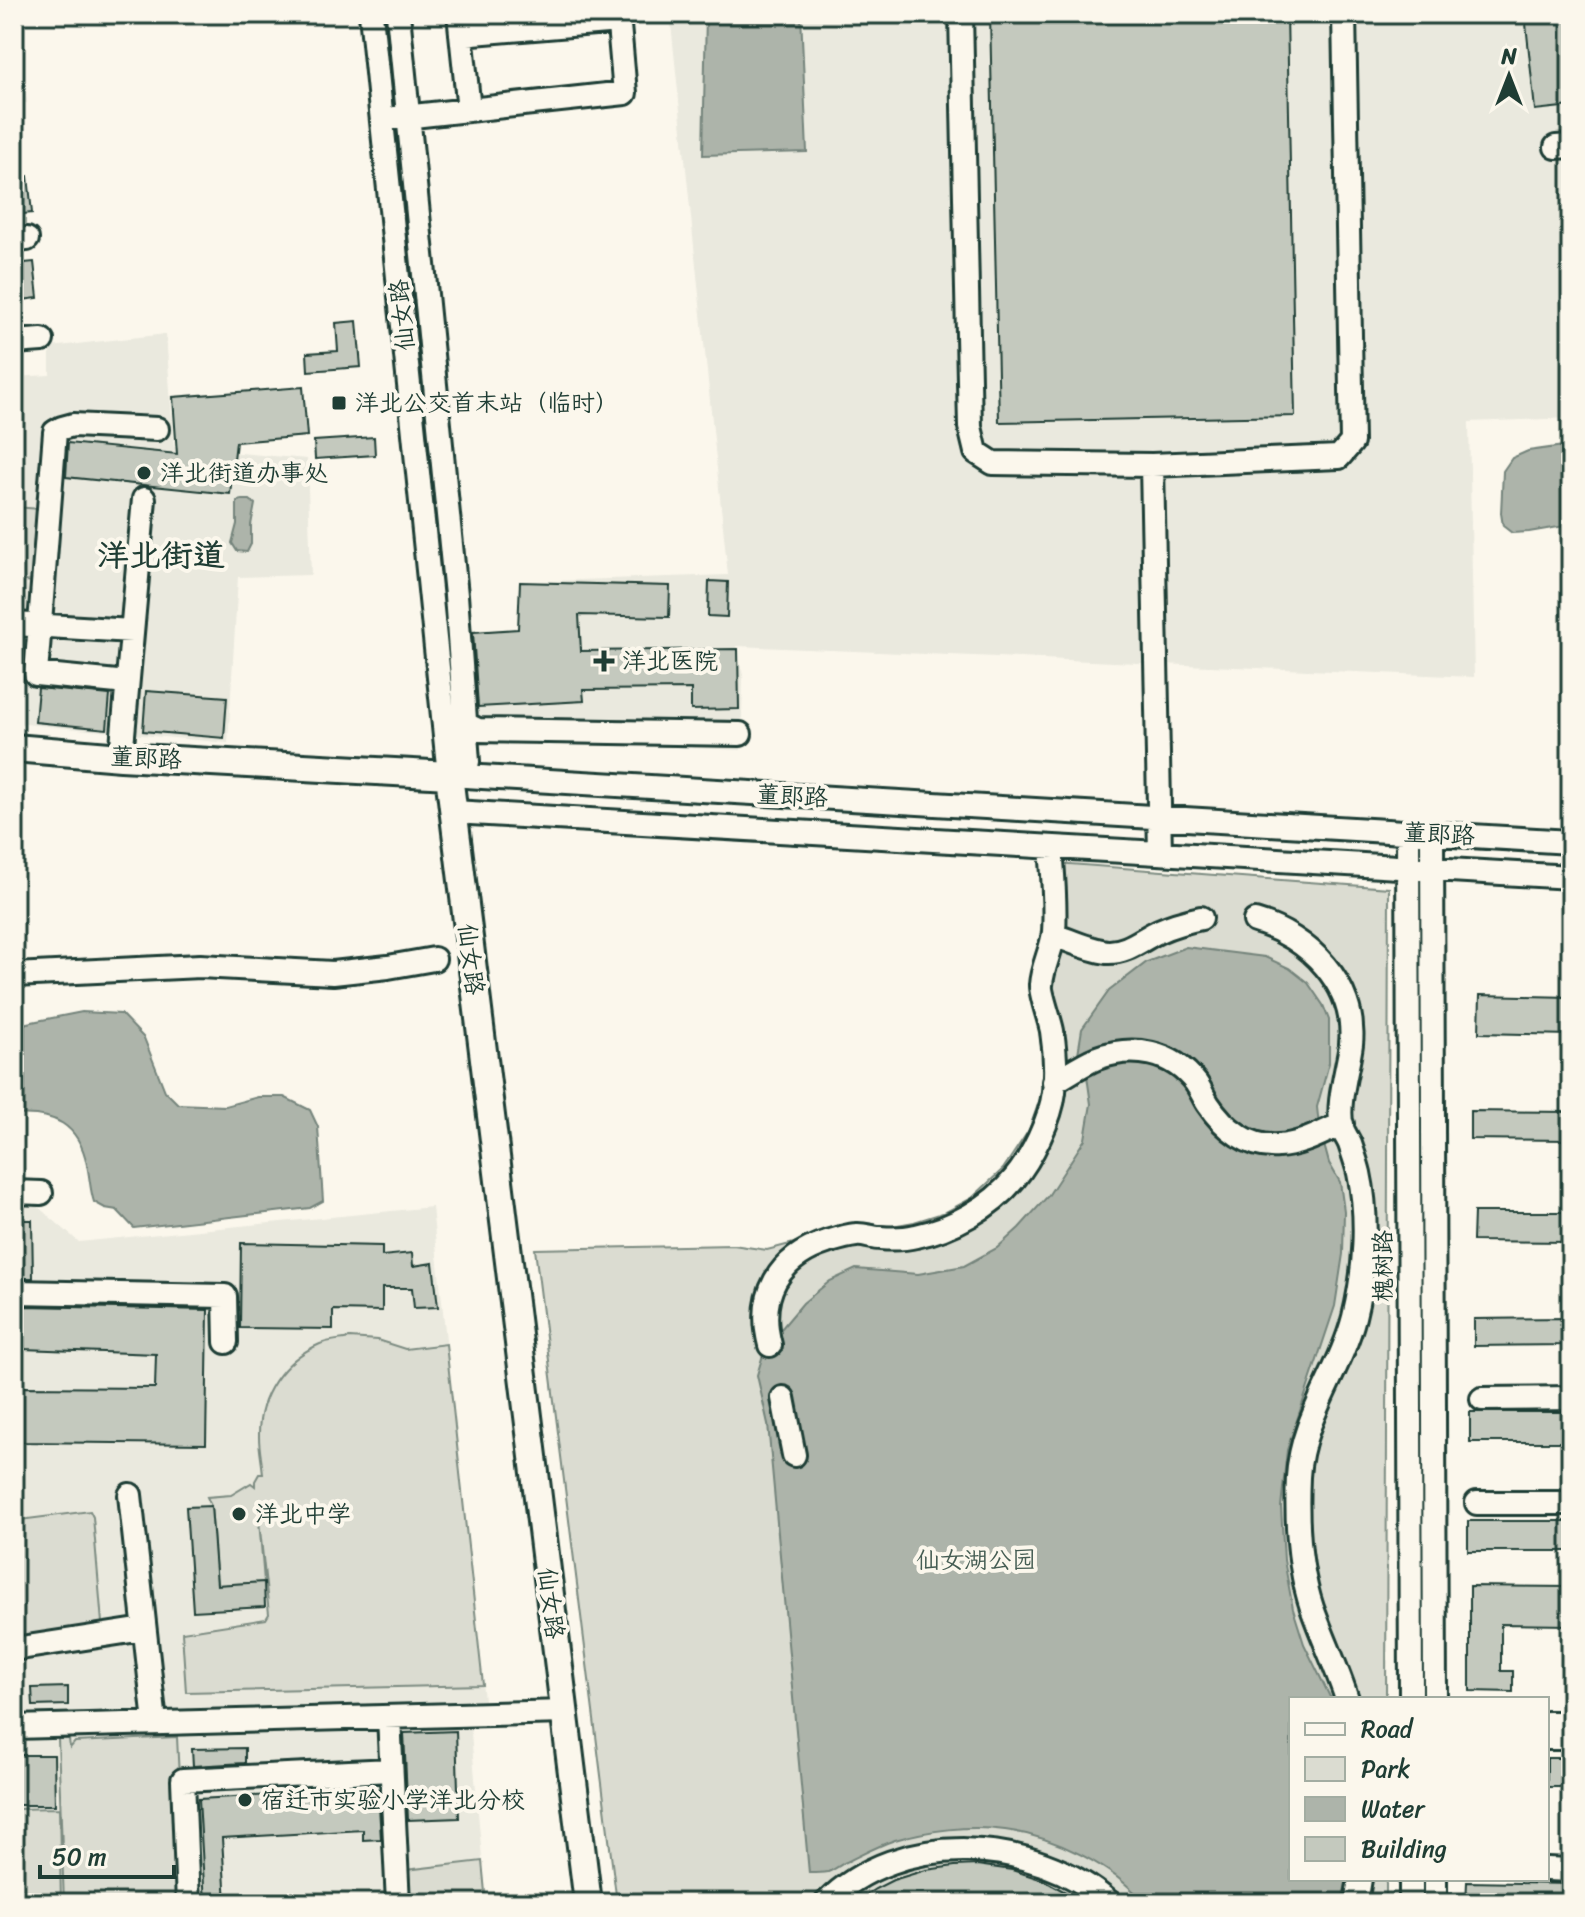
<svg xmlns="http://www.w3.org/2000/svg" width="1585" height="1917" viewBox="0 0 1585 1917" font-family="Sriracha,'LXGW WenKai TC',sans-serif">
	<rect width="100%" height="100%" fill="#fbf7ec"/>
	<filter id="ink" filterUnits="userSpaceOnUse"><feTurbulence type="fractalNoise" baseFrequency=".0125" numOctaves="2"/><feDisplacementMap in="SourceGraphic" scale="16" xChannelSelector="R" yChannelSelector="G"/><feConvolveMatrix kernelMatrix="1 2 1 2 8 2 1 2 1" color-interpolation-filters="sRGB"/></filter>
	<g filter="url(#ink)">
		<path fill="#eae9de" d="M 14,14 L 16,14 L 27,103 L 14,104 Z
			M 670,14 L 1571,14 L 1571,418 L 1469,422 L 1474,677 L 736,646 L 743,676 L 741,750 L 473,738 L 467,632 L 518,629 L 520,582 L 728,575 Z
			M 166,334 L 174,447 L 307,459 L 311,575 L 238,577 L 228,743 L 14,723 L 14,377 L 50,375 L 50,347 Z
			M 14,1206 L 37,1206 L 79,1242 L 432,1207 L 484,1700 L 14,1715 Z
			M 470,1722 L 486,1903 L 14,1903 L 14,1738 Z"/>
		<path fill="#dbdcd1" stroke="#7d8c82" stroke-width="2" d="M 14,507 L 40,509 L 34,582 L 14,580 Z
			M 1043,862 L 1389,888 L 1386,1699 L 1291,1699 L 1291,1879 L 1386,1879 L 1386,1903 L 617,1903 L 535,1249 L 733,1245 L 767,1250 L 794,1243 L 831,1229 L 865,1224 L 892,1226 L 914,1222 L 946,1212 L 972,1198 L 1003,1169 L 1029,1130 L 1042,1093 L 1043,1062 L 1039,1029 L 1029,985 L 1043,940 L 1044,906 Z
			M 350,1338 L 377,1340 L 405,1349 L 446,1344 L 483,1685 L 186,1692 L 182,1632 L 266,1619 L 269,1614 L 259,1520 L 264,1582 L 217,1585 L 211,1506 L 207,1497 L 231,1495 L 251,1483 L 255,1486 L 255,1481 L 259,1474 L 263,1474 C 262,1462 259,1449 259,1437 C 258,1396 283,1360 320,1344 C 329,1340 341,1340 350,1338 Z
			M 90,1511 L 93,1517 L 102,1623 L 101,1627 L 14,1640 L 14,1516 L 20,1520 Z
			M 177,1737 L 185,1903 L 64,1903 L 58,1739 L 69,1739 L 70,1748 L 75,1742 Z
			M 59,1808 L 61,1903 L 14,1903 L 14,1809 Z
			M 482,1861 L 486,1903 L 407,1903 L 406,1870 Z"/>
		<path fill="#adb4aa" stroke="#74847b" stroke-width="2" d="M 706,14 L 801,14 L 807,152 L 703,155 Z
			M 1571,445 L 1571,525 L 1529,532 L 1512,533 L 1503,526 L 1501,513 L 1503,471 L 1512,458 L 1528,451 Z
			M 242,500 L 250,500 L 255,504 L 251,525 L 251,544 L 247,552 L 237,551 L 232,543 L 237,524 L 237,501 Z
			M 1186,947 L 1265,957 L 1289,968 L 1308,983 L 1323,1005 L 1329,1020 L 1329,1063 L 1317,1107 L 1319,1126 L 1329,1163 L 1340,1182 L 1344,1211 L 1343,1254 L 1335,1306 L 1287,1450 L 1281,1507 L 1284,1560 L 1293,1609 L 1304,1644 L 1331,1699 L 1291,1699 L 1291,1879 L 1347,1879 L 1343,1896 L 1339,1903 L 1145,1903 C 1111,1865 1056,1837 1005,1830 C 970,1825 928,1830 895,1840 C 877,1846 861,1855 844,1863 C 839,1866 833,1870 828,1872 C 822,1873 815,1873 809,1873 L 768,1424 L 757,1375 L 765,1348 L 803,1303 L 830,1281 L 856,1269 L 918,1274 L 964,1266 L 997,1248 L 1019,1228 L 1048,1196 L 1085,1139 L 1091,1104 L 1087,1076 L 1078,1054 L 1082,1029 L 1109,991 L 1147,962 Z
			M 82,1012 L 121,1014 L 144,1038 L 165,1091 L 178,1104 L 225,1106 L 258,1097 L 284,1097 L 310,1110 L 318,1127 L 323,1201 L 310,1208 L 134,1228 L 117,1210 L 105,1208 L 94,1202 C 90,1190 90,1178 87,1165 C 79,1124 54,1112 14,1115 L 14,1028 L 27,1023 Z"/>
		<path fill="#c4c9be" stroke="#1f3d34" stroke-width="2" d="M 990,14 L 1287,14 L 1295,416 L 999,422 Z
			M 1525,14 L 1571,14 L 1571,106 L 1535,110 Z
			M 28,176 L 32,213 L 14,215 L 14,177 Z
			M 34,262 L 38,298 L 14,301 L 14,264 Z
			M 357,321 L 361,367 L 308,371 L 307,353 L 338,351 L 336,323 Z
			M 303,387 L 307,436 L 236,442 L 230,494 L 66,477 L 68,443 L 177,454 L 173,397 Z
			M 374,437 L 375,455 L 315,459 L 314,441 Z
			M 709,581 L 728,582 L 727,617 L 708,616 Z
			M 520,582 L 670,586 L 669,617 L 579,615 L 581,651 L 738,649 L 739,709 L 691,710 L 691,689 L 583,690 L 584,701 L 478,707 L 473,632 L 518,629 Z
			M 38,688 L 110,695 L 107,729 L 35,722 Z
			M 146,691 L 227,697 L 224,738 L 143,731 Z
			M 1480,995 L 1571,997 L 1571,1035 L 1479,1033 Z
			M 1470,1111 L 1571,1112 L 1571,1140 L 1470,1139 Z
			M 1474,1212 L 1571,1212 L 1571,1242 L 1473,1241 Z
			M 14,1220 L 32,1220 L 33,1278 L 14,1278 Z
			M 241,1243 L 382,1246 L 382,1256 L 412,1253 L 413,1266 L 433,1263 L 438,1307 L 414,1308 L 412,1288 L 382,1288 L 382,1311 L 333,1310 L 333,1329 L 240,1328 Z
			M 25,1306 L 208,1310 L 206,1444 L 21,1442 L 21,1387 L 155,1388 L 156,1354 L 23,1349 Z
			M 1571,1318 L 1571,1345 L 1474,1346 L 1474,1319 Z
			M 1470,1412 L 1571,1412 L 1571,1442 L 1470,1442 Z
			M 211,1506 L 217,1585 L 264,1582 L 265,1607 L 193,1611 L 186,1507 Z
			M 1468,1521 L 1571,1521 L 1571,1551 L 1468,1551 Z
			M 1470,1586 L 1571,1587 L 1571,1625 L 1501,1624 L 1501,1671 L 1513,1671 L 1513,1692 L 1470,1691 Z
			M 68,1687 L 68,1705 L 33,1706 L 32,1688 Z
			M 456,1731 L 459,1818 L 408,1820 L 404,1733 Z
			M 245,1748 L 245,1763 L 193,1766 L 192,1749 Z
			M 14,1755 L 54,1755 L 55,1805 L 14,1805 Z
			M 1547,1758 L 1571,1758 L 1571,1787 L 1547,1787 Z
			M 378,1789 L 381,1839 L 363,1840 L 363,1830 L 222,1838 L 226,1903 L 205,1903 L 199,1799 Z
			M 977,1865 L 1012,1870 L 1043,1880 L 1086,1903 L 854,1903 L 875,1889 L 893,1880 L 926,1870 L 955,1866 Z
			M 1467,1882 L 1571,1884 L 1571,1903 L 1466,1903 Z"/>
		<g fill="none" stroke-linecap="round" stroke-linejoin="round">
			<defs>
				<path id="minor" d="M 371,14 L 449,775 L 1571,842
					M 398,14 L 456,595 L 468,762
					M 459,14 L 469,110
					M 961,14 L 970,427 L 976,452 L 993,463 L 1152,465 L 1339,457 L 1352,442 L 1344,14
					M 461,34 L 619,21
					M 395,118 L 625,93 L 618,14
					M 1556,147 L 1571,146
					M 14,240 L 27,239
					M 14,342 L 42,340
					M 1152,465 L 1160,853
					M 14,624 L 132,631
					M 127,683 L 36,674 L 55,432 L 62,428 L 73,425 L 157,429
					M 453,725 L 465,724 L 478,730 L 740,734
					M 121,757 L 144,499
					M 453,812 L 1571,877
					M 1408,832 L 1411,1699
					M 1432,834 L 1435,1699
					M 1255,921 C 1308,936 1357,985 1351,1044 C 1348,1069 1336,1104 1342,1128 C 1344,1134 1348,1139 1350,1144 C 1353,1153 1357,1164 1359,1173 C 1369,1219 1365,1272 1354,1317 C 1340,1372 1301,1419 1298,1477 C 1296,1521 1298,1566 1312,1608 C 1323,1639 1337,1668 1347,1699
					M 1054,935 C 1071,941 1089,950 1107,952 C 1127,953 1142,939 1159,931 C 1172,925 1187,921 1201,918
					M 14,975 L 200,966 L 333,973 L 388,967 L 434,959
					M 1054,1082 C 1068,1074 1082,1064 1097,1058 C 1133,1045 1172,1051 1196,1083 C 1201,1090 1204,1098 1208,1104 C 1224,1128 1248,1148 1278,1146 C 1301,1145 1321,1133 1342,1124
					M 14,1192 L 41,1193
					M 14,1292 L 225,1296 L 226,1342
					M 770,1345 C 757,1295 778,1258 827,1242 C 837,1239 846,1236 856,1235 C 864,1234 872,1238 880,1238 C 892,1239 904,1239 916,1236 C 952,1229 991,1207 1014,1179 C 1031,1159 1051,1119 1054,1092 C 1056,1073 1055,1050 1052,1031 C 1050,1020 1040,993 1041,985 C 1042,967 1052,950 1054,932 C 1056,904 1053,875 1051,847
					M 783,1398 L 794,1455
					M 1482,1399 L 1571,1398
					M 130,1495 L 155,1723
					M 1477,1503 L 1571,1503
					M 14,1649 L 144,1629
					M 389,1717 L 398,1903
					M 1547,1723 L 1571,1723
					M 14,1727 L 565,1712
					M 1547,1738 L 1571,1738
					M 1547,1869 L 1571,1870
					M 1411,1879 L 1411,1903
					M 1435,1879 L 1435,1903
					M 188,1903 L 183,1780 L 391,1770
					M 826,1903 C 899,1829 1034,1836 1110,1903
					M 1356,1903 L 1360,1879"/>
				<path id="major" d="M 14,748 L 121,757 L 449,775 L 588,1903"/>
			</defs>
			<use href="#minor" stroke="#1f3d34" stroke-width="28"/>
			<use href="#major" stroke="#1f3d34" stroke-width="32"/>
			<use href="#minor" stroke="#fbf7ec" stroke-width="22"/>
			<use href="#major" stroke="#fbf7ec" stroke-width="26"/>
		</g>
	</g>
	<g fill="#1f3d34" stroke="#fbf7ec" stroke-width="3">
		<rect x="331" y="395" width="16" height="16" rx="4"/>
		<circle cx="144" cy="473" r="8"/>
		<path d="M600 649h8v8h8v8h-8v8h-8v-8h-8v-8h8z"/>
		<circle cx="239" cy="1514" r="8"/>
		<circle cx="245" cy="1800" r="8"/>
	</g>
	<g text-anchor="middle" stroke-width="8" stroke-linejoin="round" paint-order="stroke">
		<g font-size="24" fill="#1f3d34" stroke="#fbf7ec">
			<text transform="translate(402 315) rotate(-96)" y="8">仙女路</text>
			<text transform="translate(146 758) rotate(3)" y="8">董郎路</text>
			<text transform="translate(792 796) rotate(3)" y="8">董郎路</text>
			<text transform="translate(1439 834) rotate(3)" y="8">董郎路</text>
			<text transform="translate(471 959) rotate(83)" y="8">仙女路</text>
			<text transform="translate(1383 1266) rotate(-90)" y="8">槐树路</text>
			<text transform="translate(551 1603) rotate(83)" y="8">仙女路</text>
		</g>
		<g font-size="24" fill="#1f3d34" stroke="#fbf7ec" text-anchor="start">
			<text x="355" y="411">洋北公交首末站（临时）</text>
			<text x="160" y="481">洋北街道办事处</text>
			<text x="622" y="669">洋北医院</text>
			<text x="255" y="1522">洋北中学</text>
			<text x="261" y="1808">宿迁市实验小学洋北分校</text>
		</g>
		<g font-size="24" fill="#455d53" stroke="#fbf7ec">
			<text x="976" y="1568">仙女湖公园</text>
		</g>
		<g font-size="32" font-weight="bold" fill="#1f3d34" stroke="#fbf7ec">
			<text x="161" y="566">洋北街道</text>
		</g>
	</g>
	<rect width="1585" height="1917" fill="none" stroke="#fbf7ec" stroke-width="48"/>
	<rect x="24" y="24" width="1537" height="1869" fill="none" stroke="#1f3d34" stroke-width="3" filter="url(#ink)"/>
	<rect x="1289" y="1697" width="260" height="184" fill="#fbf7ec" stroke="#a3ada2" stroke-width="2"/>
	<rect x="1305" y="1723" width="40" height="12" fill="#fbf7ec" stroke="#a3ada2" stroke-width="2"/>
	<text x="1361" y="1737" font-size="24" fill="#1f3d34">Road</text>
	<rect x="1305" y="1757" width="40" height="24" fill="#dbdcd1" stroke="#a3ada2" stroke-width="2"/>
	<text x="1361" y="1777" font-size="24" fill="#1f3d34">Park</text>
	<rect x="1305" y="1797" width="40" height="24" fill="#adb4aa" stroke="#a3ada2" stroke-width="2"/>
	<text x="1361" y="1817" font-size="24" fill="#1f3d34">Water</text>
	<rect x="1305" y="1837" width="40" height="24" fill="#c4c9be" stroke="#a3ada2" stroke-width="2"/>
	<text x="1361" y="1857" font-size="24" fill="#1f3d34">Building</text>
	<g transform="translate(1509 76)" stroke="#fbf7ec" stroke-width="6" paint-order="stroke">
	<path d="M0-6L14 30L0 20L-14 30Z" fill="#1f3d34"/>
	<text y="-12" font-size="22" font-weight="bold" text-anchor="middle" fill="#1f3d34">N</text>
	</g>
	<path d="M40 1865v12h134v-12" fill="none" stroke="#1f3d34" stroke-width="4"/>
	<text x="52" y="1865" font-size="24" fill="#1f3d34" stroke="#fbf7ec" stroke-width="6" paint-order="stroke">50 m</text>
</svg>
